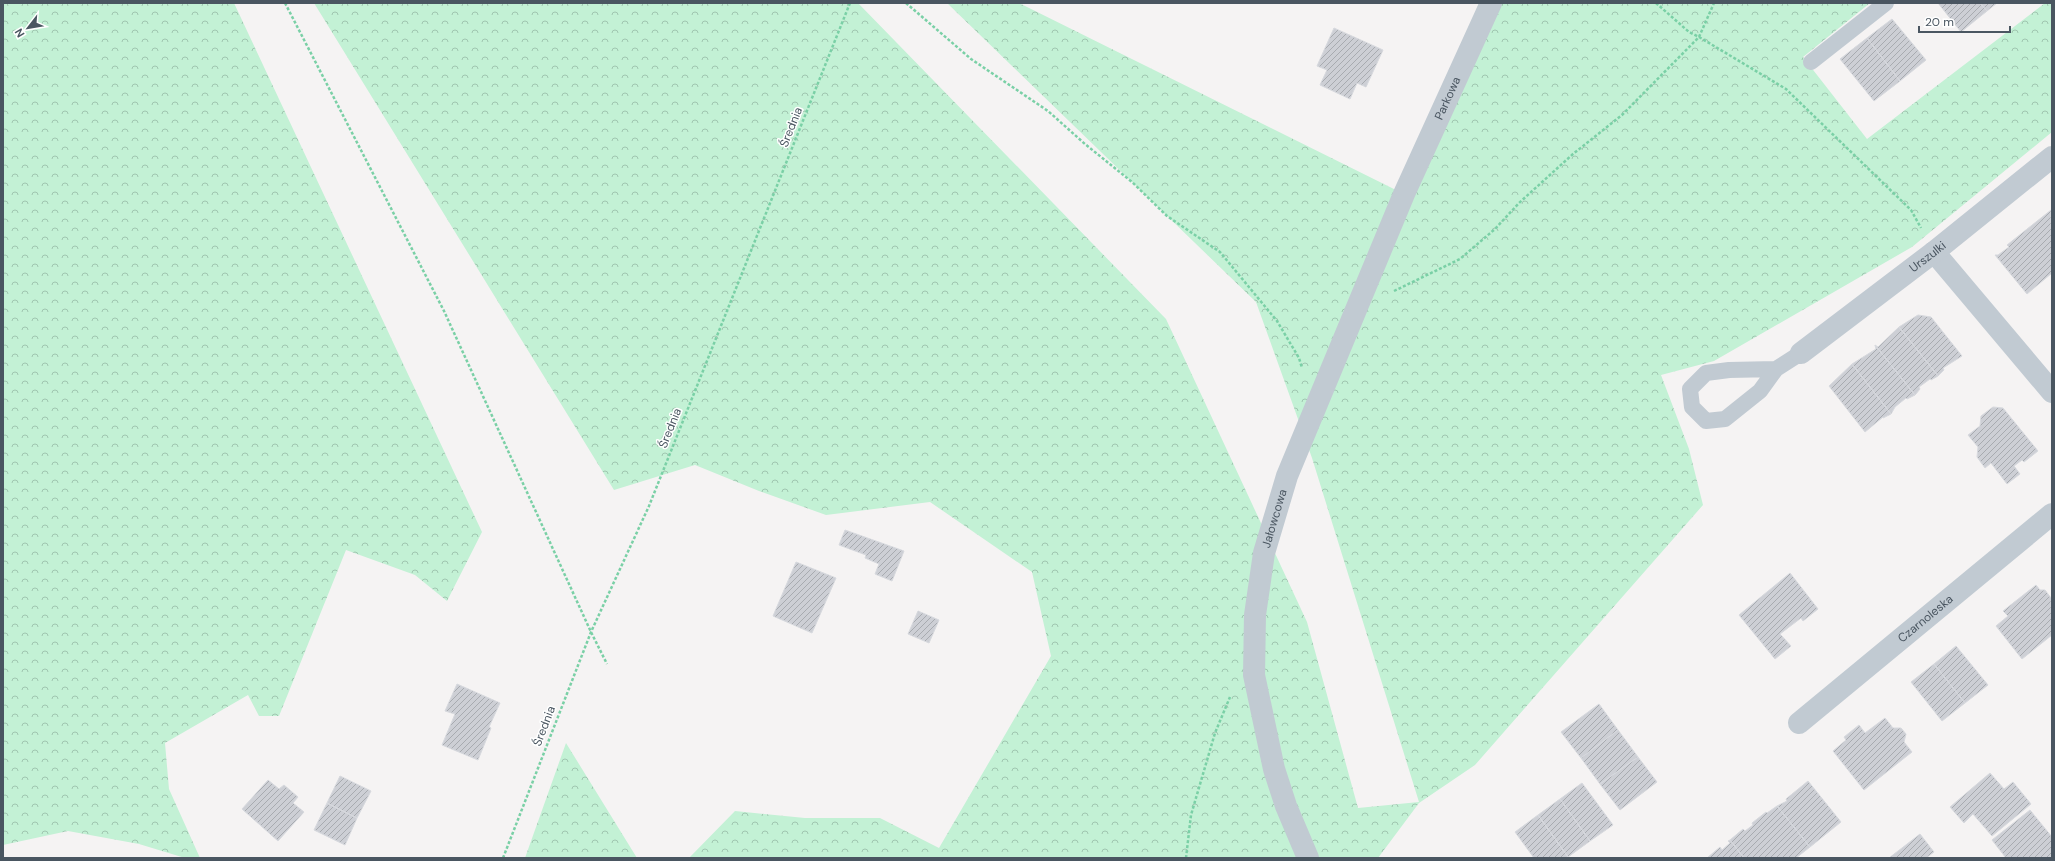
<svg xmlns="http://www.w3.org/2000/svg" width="2055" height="861" viewBox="0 0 2055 861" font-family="'DM Sans',sans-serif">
	<defs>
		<pattern id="forest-crowns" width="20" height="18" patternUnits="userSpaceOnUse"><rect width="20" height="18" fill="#c3f1d5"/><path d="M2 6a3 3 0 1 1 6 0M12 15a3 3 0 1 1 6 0" fill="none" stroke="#a0c6b0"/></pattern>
		<pattern id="building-hatch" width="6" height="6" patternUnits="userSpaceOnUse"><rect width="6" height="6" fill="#cdcfd5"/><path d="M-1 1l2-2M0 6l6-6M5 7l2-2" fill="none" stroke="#a8abb0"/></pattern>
	</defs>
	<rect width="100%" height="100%" fill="#f5f3f3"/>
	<path fill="url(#forest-crowns)" d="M 3,3 L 234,3 L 482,532 L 447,601 L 415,575 L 346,550 L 279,716 L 259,716 L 248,695 L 165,743 L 169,789 L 200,858 L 185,858 L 139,844 L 68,831 L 3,845 Z
		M 314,3 L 858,3 L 1166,319 L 1307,622 L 1358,808 L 1419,802 L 1312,458 L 1256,302 L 947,3 L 1019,3 L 1404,194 L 1479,3 L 1870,3 L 1803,57 L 1867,139 L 2045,3 L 2052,3 L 2052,132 L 1912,247 L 1714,361 L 1661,375 L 1689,449 L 1703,505 L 1475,765 L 1419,803 L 1378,858 L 689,858 L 735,811 L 805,818 L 880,818 L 939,848 L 1051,656 L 1032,572 L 930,502 L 826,515 L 759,491 L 695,465 L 614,490 Z
		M 566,743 L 637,858 L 525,858 Z"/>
	<path fill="url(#building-hatch)" stroke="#d7d9de" d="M 1938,3 L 1980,3 L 1987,11 L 1961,32 Z
		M 1980,3 L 1997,3 L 1987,11 Z
		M 1892,19 L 1926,60 L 1900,81 L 1867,38 Z
		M 1334,28 L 1383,50 L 1366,87 L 1357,83 L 1350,99 L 1320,85 L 1327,70 L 1317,66 Z
		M 1867,38 L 1900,81 L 1874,101 L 1840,59 Z
		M 2051,210 L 2052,273 L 2027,294 L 1995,255 L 1998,255 L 2009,247 L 2007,245 Z
		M 1918,315 L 1931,317 L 1962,356 L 1943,368 L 1944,370 L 1938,376 L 1899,327 Z
		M 1899,327 L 1938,376 L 1931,380 L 1930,379 L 1919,387 L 1920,389 L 1915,395 L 1875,345 L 1878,347 Z
		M 1875,345 L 1915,395 L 1907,399 L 1906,398 L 1895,407 L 1891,414 L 1852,364 L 1876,349 Z
		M 1852,364 L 1891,414 L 1883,418 L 1883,417 L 1865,432 L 1829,386 Z
		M 1993,407 L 2003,408 L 2038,451 L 2024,462 L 2022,460 L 2014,466 L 2020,474 L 2007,484 L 1991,463 L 1985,468 L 1977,457 L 1978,447 L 1968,435 L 1980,426 L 1981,416 Z
		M 845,530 L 904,551 L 892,581 L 875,574 L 879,564 L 865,558 L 866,555 L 839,545 Z
		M 796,562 L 836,578 L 812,633 L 773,616 Z
		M 1790,573 L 1818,609 L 1803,621 L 1801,618 L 1780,634 L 1791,646 L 1775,659 L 1739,615 Z
		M 2036,585 L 2040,590 L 2045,590 L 2051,598 L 2052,635 L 2022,659 L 1996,626 L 2008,616 L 2003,611 Z
		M 918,611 L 939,620 L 929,643 L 908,634 Z
		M 1956,646 L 1988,685 L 1965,703 L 1934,664 Z
		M 1934,664 L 1965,703 L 1942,721 L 1911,682 Z
		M 457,684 L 500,703 L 489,727 L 491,728 L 478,760 L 442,745 L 455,714 L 445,711 Z
		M 1599,704 L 1618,730 L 1581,758 L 1561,732 Z
		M 1885,718 L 1893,728 L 1901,728 L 1906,734 L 1904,742 L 1912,752 L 1864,790 L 1833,751 L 1846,740 L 1844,737 L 1859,725 L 1865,733 Z
		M 1618,730 L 1638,757 L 1600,784 L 1581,758 Z
		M 1638,757 L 1657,782 L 1620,810 L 1600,784 Z
		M 1990,773 L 2004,789 L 2013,782 L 2031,804 L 1992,836 L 1973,814 L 1964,823 L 1950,807 Z
		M 340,776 L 371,791 L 357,818 L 327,803 Z
		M 268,780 L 279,789 L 284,785 L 298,797 L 293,803 L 304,812 L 278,841 L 242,809 Z
		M 1808,781 L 1841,822 L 1810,847 L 1777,806 L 1787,801 L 1786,799 Z
		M 1582,783 L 1613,825 L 1590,841 L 1560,799 Z
		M 1560,799 L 1590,841 L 1568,857 L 1538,815 Z
		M 327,803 L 357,818 L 345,845 L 314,830 Z
		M 1777,806 L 1810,847 L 1796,858 L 1744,858 L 1730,840 L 1743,829 L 1745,831 L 1753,825 L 1752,823 L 1766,812 L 1767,813 Z
		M 2030,810 L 2052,837 L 2052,858 L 2006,858 L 1992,840 Z
		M 1538,815 L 1568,857 L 1568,858 L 1534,858 L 1515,832 Z
		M 1920,834 L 1934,852 L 1926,858 L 1889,858 Z
		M 1730,840 L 1744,858 L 1707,858 L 1720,847 L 1722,850 L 1730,843 L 1728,841 Z"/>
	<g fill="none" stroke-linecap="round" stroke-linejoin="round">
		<path stroke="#7ad0a6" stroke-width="2.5" stroke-dasharray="3 2" stroke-linecap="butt" d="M 285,3 L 444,311 L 591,632 L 607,664
			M 906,3 L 971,59 L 1048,111 L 1085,144 L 1132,182 L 1167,216 L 1220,252 L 1277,321 L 1299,358 L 1302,368
			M 1656,3 L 1689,32 L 1699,37 L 1714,3
			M 1394,291 L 1460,259 L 1495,229 L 1519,203 L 1573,154 L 1622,115 L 1699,37 L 1786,89 L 1911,210 L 1921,228
			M 503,858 L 591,632 L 649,506 L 850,3
			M 1186,858 L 1191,815 L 1215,733 L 1230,697"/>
		<path stroke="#c1cad2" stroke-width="16" d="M 1811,62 L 1886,3
			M 1776,369 L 1729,370 L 1706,373 L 1690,389 L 1692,407 L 1706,421 L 1725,419 L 1760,391 L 1776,369 L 1801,353"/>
		<g stroke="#c1cad2" stroke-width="22">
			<path d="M 1934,252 L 2052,392"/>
			<path id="s1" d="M 1801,353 L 1934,252 L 2052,157"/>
			<path id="s2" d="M 1799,723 L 2052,514"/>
			<path id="s3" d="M 1308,858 L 1286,806 L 1274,769 L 1254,675 L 1255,615 L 1264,553 L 1287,476 L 1404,194 L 1491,3"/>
		</g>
	</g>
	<g text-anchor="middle" stroke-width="3" stroke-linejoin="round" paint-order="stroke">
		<g font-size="12" fill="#4a5661" stroke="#fff">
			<text dy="4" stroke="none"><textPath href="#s3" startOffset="805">Parkowa</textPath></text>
			<text transform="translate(791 127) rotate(-68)" y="4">Średnia</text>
			<text dy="4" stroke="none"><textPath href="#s1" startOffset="159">Urszulki</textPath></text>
			<text transform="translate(670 428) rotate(-68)" y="4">Średnia</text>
			<text dy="4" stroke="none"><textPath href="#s3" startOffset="350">Jałowcowa</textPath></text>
			<text dy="4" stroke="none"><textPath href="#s2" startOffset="164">Czarnoleska</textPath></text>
			<text transform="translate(544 726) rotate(-69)" y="4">Średnia</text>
		</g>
	</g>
	<rect width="2055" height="861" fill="none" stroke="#4a5661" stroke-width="8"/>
	<g transform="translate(28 28) rotate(239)" stroke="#ffffff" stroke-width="3" paint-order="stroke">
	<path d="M0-3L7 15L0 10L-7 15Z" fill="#4a5661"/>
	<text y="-6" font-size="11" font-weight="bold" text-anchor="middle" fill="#4a5661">N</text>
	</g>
	<path d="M1919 26v6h91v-6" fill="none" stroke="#4a5661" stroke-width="2"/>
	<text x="1925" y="26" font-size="12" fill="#4a5661" stroke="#ffffff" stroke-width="3" paint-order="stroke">20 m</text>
</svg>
